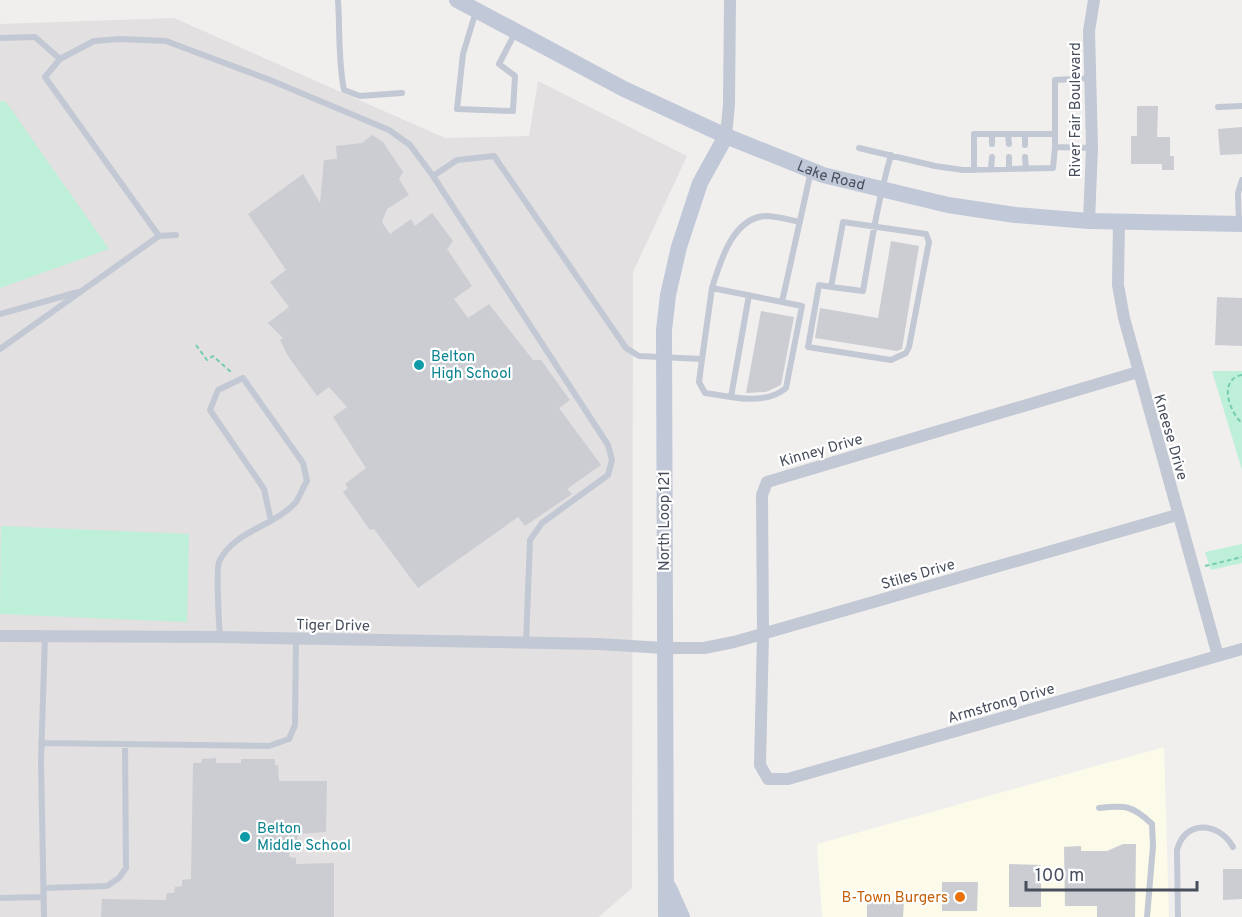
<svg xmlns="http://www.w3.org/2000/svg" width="1242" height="917" viewBox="0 0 1242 917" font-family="Overpass,sans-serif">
	<rect width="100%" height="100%" fill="#f1efee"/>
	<path fill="#fcfae8" d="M 1164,747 L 1169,917 L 822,917 L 817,844 Z"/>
	<path fill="#e2e0e0" d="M 174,18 L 445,138 L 529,136 L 538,81 L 687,156 L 633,272 L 632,888 L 599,917 L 0,917 L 0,24 Z"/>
	<path fill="#bdefd9" d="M 0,101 L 6,102 L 109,249 L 0,288 Z
		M 1212,371 L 1242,371 L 1242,470 Z
		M 1,526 L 189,534 L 187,622 L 0,614 Z
		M 1242,544 L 1242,563 L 1211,570 L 1205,552 Z"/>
	<path fill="#cbcdd3" d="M 1137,106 L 1158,106 L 1157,137 L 1170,137 L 1170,156 L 1174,156 L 1174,170 L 1162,170 L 1162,164 L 1131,164 L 1131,136 L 1137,136 Z
		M 1242,127 L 1242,154 L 1220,155 L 1218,129 Z
		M 372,135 L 383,142 L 403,172 L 399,179 L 409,195 L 387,209 L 382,222 L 390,234 L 411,219 L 415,226 L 432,213 L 453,241 L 447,249 L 472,286 L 454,299 L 468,318 L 489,304 L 533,360 L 541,360 L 570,400 L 559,408 L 601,465 L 567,489 L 572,494 L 525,526 L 518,517 L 418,588 L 374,529 L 370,530 L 343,492 L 348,488 L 345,484 L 366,468 L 333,417 L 347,407 L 329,387 L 317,396 L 288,356 L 280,340 L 283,338 L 268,323 L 289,307 L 270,282 L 286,270 L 248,214 L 303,174 L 320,203 L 324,160 L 337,159 L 336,146 L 362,143 Z
		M 891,241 L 919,246 L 902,349 L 897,351 L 815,338 L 820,308 L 878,318 Z
		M 1217,297 L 1242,298 L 1242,346 L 1215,345 Z
		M 761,311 L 794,317 L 781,385 L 766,392 L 746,393 Z
		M 216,758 L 216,763 L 241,763 L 241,759 L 275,759 L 275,765 L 278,765 L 279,781 L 327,781 L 326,832 L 298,834 L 297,840 L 291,841 L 289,857 L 296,858 L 296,864 L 334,863 L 334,917 L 101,917 L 102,899 L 166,900 L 167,893 L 174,893 L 175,887 L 182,886 L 182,880 L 191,879 L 193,763 L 201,763 L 202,759 Z
		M 1123,844 L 1136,844 L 1135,917 L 1097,917 L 1097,906 L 1065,906 L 1064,847 L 1081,846 L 1081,851 L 1107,851 Z
		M 1009,864 L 1041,865 L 1041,907 L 1009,907 Z
		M 1223,869 L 1242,869 L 1242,899 L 1223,900 Z
		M 942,882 L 978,882 L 977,911 L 942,911 Z
		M 867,900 L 904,901 L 903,917 L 867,917 Z"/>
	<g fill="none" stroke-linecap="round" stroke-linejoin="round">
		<path stroke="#74cdb1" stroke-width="2" stroke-dasharray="4.5 3" stroke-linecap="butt" d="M 196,345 L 207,360 L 213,356 L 232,373
			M 1242,375 C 1218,379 1229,412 1242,423
			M 1205,566 L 1242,557"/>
		<path stroke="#c2c8d4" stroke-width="6" d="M 338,0 C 340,29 338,61 344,90 L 360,96 L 402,93
			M 476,11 L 463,54 L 457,109 L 513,111 L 515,76 L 499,64 L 515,33
			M 0,38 L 35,37 L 60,59 L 94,41 L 120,39 L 166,41 L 270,80 L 389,130 L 410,145 L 433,176 L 608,445 L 612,460 L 608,475 L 542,523 L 530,540 L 526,643
			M 60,59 L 45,77 L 159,236 L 176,235
			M 1090,78 L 1055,80 L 1055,147 L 1092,148
			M 1218,107 L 1242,106
			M 1008,134 L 1009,144
			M 1025,134 L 1025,145
			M 992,144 L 992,134
			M 859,148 L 935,166 L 963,170 L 1053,168 L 1055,147
			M 1009,157 L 1009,169
			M 1025,157 L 1026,169
			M 991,169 L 992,157
			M 974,170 L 974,134 L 1055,134
			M 433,176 L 457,160 L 494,156 L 626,348 L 639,356 L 702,359 L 712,288 L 782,302 L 811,171
			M 1239,224 L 1238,193 L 1242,180
			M 831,287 L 819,285 L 808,347 L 891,360 L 906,353 L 909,347 L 929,242 L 926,234 L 843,222 L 831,287 L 863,291 C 871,245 878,200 891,155
			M 712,288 C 720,262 733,217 766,216 C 777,216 789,220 800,222
			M 0,314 L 78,292
			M 0,349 L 159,236
			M 702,359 L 699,382 L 705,393 L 731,397 L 749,295
			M 731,397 C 749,400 771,401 786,388 L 802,306 L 782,302
			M 220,636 C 219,624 216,569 219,562 C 233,531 275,526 296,502 C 300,496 303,487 307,481 L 303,463 L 243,378 L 218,390 L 210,410 L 264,489 L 271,521
			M 41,743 L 269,746 L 289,739 L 295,725 L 296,639
			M 1099,808 C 1125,805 1132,805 1152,824 L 1153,846 L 1147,917
			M 44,888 L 107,886 L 119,878 L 126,868 L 125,744
			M 0,898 L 44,897
			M 44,917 L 41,761 L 45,636
			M 1178,917 L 1177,850 C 1185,819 1219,822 1233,847"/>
		<path stroke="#c2c8d4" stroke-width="12" d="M 726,136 L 729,104 L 730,0
			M 1089,221 L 1092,148 L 1089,31 L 1094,0
			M 1119,221 L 1118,285 L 1124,318 L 1218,656
			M 1138,372 L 767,482 L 762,495 L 763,634 L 760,765 L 768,779 L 788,779 L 1242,649
			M 0,636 L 220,637 L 598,644 L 664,648 L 704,648 L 734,642 L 1177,515"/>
		<g stroke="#c1c8d8" stroke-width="16">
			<path id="s1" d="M 457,0 L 624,89 L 726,136 L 823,175 L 948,205 L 1015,215 L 1089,221 L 1242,224"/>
			<path d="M 669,888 L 682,917"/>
			<path d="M 666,917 L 664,330 L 668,295 L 679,247 L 700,183 L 726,136"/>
		</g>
	</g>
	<g fill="#0f9aa8" stroke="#fff" stroke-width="2">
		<circle cx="419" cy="365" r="6"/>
		<circle cx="245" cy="837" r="6"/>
	</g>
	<circle fill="#e8710a" stroke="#fff" stroke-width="2" cx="960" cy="897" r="6"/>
	<g text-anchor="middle" stroke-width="4.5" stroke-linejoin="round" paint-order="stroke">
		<g font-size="15" fill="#474e5c" stroke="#fff">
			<text transform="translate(1075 110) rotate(-90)" y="5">River Fair Boulevard</text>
			<text dy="5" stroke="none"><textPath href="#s1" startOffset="414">Lake Road</textPath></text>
			<text transform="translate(1171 437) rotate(74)" y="5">Kneese Drive</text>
			<text transform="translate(821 450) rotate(-16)" y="5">Kinney Drive</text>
			<text transform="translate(664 521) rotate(-90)" y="5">North Loop 121</text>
			<text transform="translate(918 574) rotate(-16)" y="5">Stiles Drive</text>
			<text transform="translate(333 625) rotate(1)" y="5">Tiger Drive</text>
			<text transform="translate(1001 703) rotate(-16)" y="5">Armstrong Drive</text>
		</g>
		<g font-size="15" fill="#0d838f" stroke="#fff" text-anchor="start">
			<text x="431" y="361">Belton<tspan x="431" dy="17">High School</tspan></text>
			<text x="257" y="833">Belton<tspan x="257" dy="17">Middle School</tspan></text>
		</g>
		<g font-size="15" fill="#c56008" stroke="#fff" text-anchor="end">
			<text x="948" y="902">B-Town Burgers</text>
		</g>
	</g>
	<path d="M1026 881v9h171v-9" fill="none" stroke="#474e5c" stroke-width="3"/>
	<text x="1035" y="881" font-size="18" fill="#474e5c" stroke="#ffffff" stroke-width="4.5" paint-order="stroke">100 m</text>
</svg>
